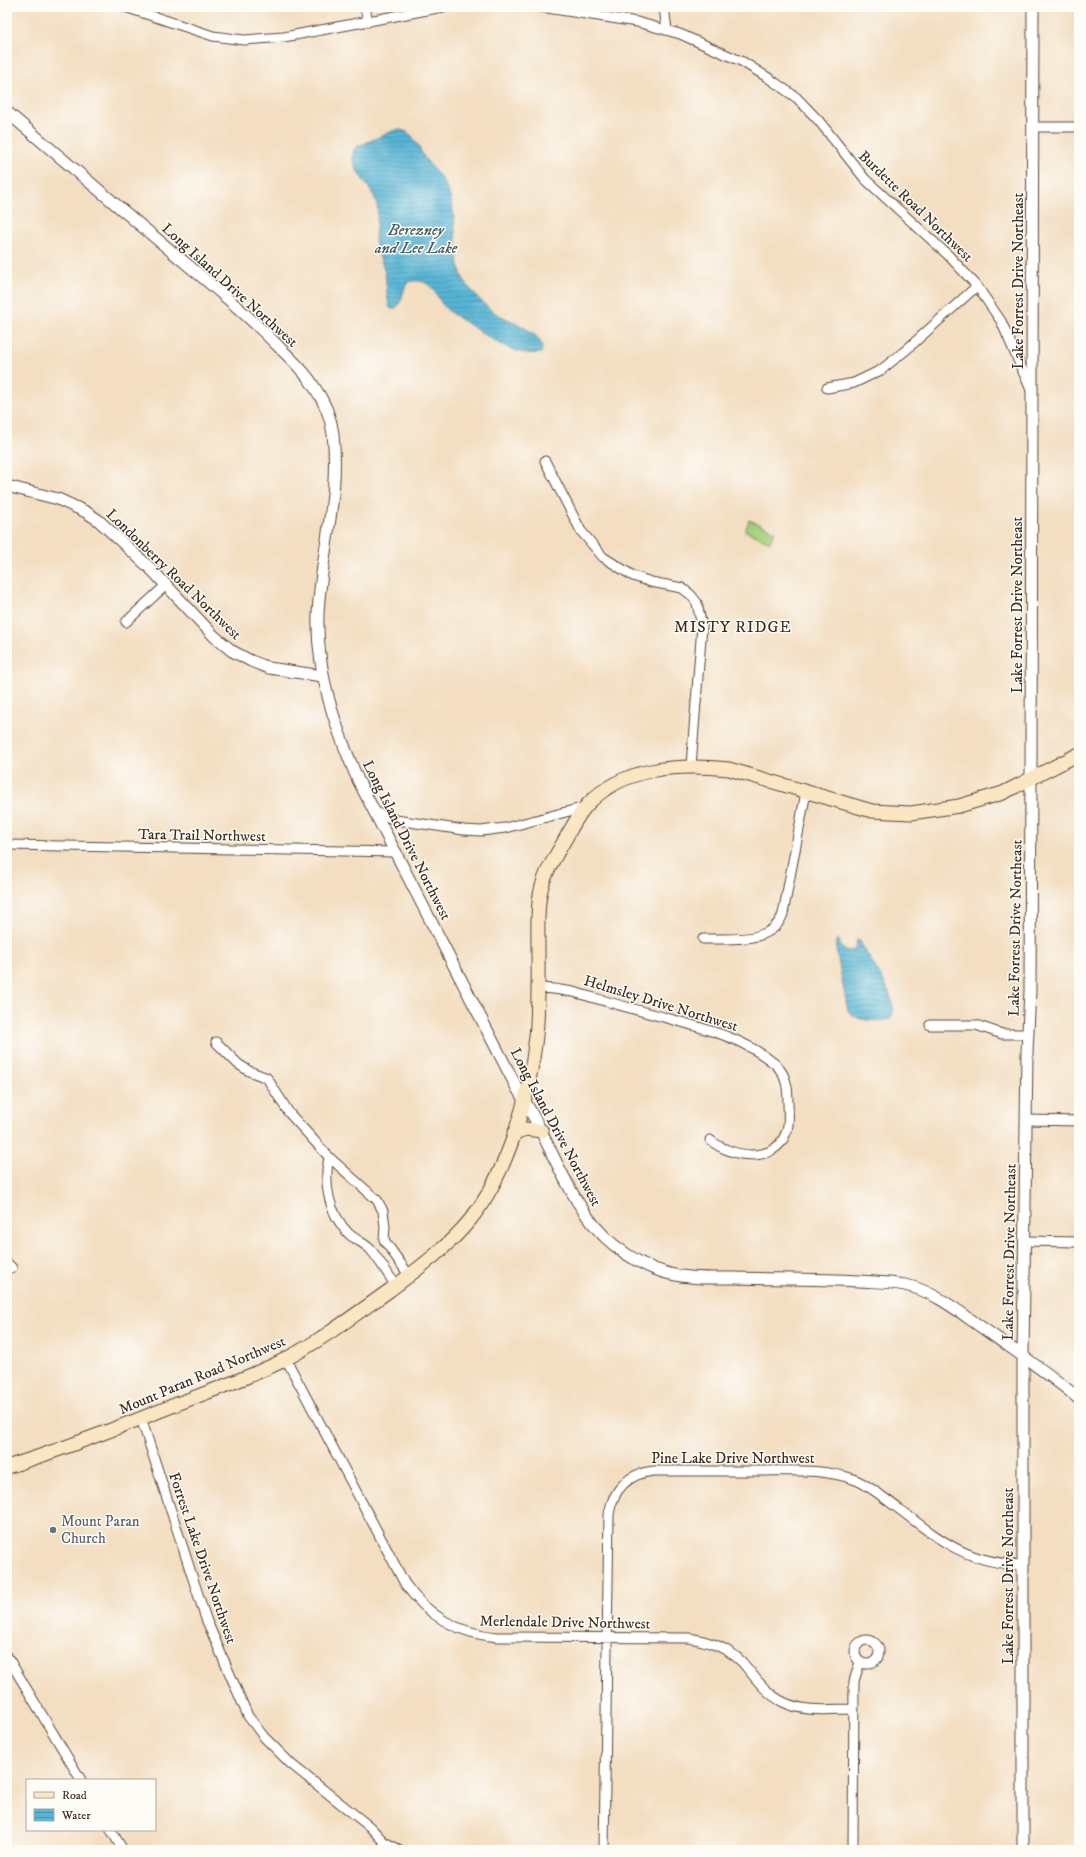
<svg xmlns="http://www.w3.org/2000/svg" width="1086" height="1857" viewBox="0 0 1086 1857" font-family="'IM FELL DW Pica',serif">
	<defs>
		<pattern id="water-rules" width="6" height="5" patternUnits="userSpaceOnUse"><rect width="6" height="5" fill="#57b5d5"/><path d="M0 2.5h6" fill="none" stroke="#4993ac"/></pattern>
	</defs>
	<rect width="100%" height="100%" fill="#fdfcf7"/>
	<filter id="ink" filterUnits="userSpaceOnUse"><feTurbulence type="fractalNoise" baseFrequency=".025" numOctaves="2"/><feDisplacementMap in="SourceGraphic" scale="8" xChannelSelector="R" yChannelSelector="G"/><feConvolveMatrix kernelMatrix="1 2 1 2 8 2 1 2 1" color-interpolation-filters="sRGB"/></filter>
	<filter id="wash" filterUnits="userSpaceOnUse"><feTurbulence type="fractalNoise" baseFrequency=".012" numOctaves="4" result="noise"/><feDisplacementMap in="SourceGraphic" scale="16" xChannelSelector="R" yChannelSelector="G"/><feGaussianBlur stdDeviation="0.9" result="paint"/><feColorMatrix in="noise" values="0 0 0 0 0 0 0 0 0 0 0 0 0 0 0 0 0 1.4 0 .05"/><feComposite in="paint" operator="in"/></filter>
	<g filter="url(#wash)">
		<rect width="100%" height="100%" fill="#f3dec1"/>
		<path fill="#a4cf7c" stroke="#707c4d" d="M 749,520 L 775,531 L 770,542 L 745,531 Z"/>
		<path fill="url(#water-rules)" stroke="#49707a" d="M 395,130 C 413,128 417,145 424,157 C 431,167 440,175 446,186 C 458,213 453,245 461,273 C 464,285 484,305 494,312 C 506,320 549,333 541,353 C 515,357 494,340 473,327 C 462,320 451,315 443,305 C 438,299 435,290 429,285 C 422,280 415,280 408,282 C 401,291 404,304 394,309 L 390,308 C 386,296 387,282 384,269 C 381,259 376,250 375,240 C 375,227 380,213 376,201 C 371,185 343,163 356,147 Z
			M 837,939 L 839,940 L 841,947 L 846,951 L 855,950 L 857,940 L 860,941 C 867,958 904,1002 890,1019 C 878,1022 856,1022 848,1011 L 836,949 Z"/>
	</g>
	<g filter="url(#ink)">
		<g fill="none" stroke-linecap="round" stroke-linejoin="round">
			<defs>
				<path id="minor" d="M 125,7 L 213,36 L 244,40 L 284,37 L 443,7
					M 365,7 L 368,22
					M 541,7 L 637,22 L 680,34 L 743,62 L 770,79 L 797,98 L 819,121 L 865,179 L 948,255 L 977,286 L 1001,321 L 1031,390
					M 664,7 L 667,30
					M 1033,127 L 1079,127
					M 827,388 L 854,383 L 881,370 L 906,350 L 977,286
					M 545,461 L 581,531 L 603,557 L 633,576 L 651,582 L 682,588 L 691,595 L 697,603 L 702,626 L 691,766
					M 126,622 L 166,585
					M 377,813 L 396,820 L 464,830 L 481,831 L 505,828 L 585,807
					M 7,845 L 397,852
					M 703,939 C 730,938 772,945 783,914 L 806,792
					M 539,988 L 554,989 L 573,992 C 605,1001 636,1010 667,1018 C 706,1029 744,1038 775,1064 C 787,1075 788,1089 788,1103 C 788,1113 790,1124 786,1133 C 774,1165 731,1157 710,1140
					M 930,1025 L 976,1025 L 1002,1034 L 1028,1034
					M 216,1042 L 238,1064 L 249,1071 L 267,1078 L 289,1113 L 329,1157 L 377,1200 L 383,1211 L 385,1227 L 384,1240 L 409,1275
					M 1026,1120 L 1079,1121
					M 329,1157 C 323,1184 329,1214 349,1234 C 356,1240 366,1244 371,1250 C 380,1261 388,1274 396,1286
					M 1025,1241 L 1079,1242
					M 7,1263 L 12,1268
					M 286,1359 L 405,1584 C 428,1616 457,1633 497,1637 L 689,1638 C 708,1641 728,1648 742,1662 C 755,1677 765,1693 783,1702 C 805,1713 831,1709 854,1709
					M 141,1418 L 206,1619 L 248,1716 L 264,1737 L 291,1764 L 370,1827 L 384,1842 L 400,1850
					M855 1652a12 12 0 1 1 24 0a12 12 0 1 1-24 0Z
					M 7,1656 L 81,1780
					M 111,1830 L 123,1850
					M 604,1850 L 609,1514 C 613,1489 629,1473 654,1471 C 688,1471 723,1471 757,1471 C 791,1471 824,1468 856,1480 C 872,1487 885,1499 899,1509 C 941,1541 967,1563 1023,1565
					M 853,1850 L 854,1681 L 860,1662"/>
				<path id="tertiary" d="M 7,112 C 68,164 128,215 189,266 C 222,293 254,321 283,351 C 294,362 305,372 313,385 C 323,399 331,417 333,434 C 340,498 321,551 318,614 C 316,672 335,727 358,780 L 518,1090 C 550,1138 569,1209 614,1245 C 630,1258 650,1269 670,1274 C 691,1279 714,1278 735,1278 C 777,1279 819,1279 860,1281 C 875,1282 891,1282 905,1285 C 935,1291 962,1314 987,1331 C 1018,1353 1050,1374 1079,1399
					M 7,486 L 58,499 L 86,512 L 98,520 L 151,569 L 214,636 L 232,651 L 251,661 L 269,668 L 322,676
					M 1023,1850 L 1023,1355 L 1027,1052 L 1030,991 L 1031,779 L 1033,7"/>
				<path id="secondary" d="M 514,1133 L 526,1129 L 542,1131
					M 7,1467 C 64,1449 120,1427 177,1404 C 213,1390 251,1377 286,1359 C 323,1339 356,1314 390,1290 C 418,1269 448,1247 470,1220 C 508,1173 530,1095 536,1036 C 539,1006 538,976 538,945 C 538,929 537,911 540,895 C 543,876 553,860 563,843 C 570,831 577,816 587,805 C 623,766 680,764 729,769 L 872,811 L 911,813 L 959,806 L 1003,793 L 1079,754"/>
			</defs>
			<use href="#minor" stroke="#574536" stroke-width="11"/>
			<use href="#tertiary" stroke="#574536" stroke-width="13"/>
			<use href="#secondary" stroke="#574536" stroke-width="15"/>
			<use href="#minor" stroke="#fff" stroke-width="9"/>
			<use href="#tertiary" stroke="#fff" stroke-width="11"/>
			<use href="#secondary" stroke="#fbe6c3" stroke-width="13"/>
		</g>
	</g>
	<circle fill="#6b7280" stroke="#fdfcf7" stroke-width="1.5" cx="53" cy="1530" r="4"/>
	<g text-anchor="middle" stroke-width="3" stroke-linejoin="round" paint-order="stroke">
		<g font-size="15" fill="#3b2a1e" stroke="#fdfcf7">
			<text transform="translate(916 206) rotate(44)" y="5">Burdette Road Northwest</text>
			<text transform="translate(1018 281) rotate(-90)" y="5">Lake Forrest Drive Northeast</text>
			<text transform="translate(230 285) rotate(42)" y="5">Long Island Drive Northwest</text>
			<text transform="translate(174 574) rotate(44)" y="5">Londonberry Road Northwest</text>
			<text transform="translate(1017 605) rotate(-90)" y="5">Lake Forrest Drive Northeast</text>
			<text transform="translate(202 835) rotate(1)" y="5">Tara Trail Northwest</text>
			<text transform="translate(407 840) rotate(63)" y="5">Long Island Drive Northwest</text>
			<text transform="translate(1015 928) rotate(-89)" y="5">Lake Forrest Drive Northeast</text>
			<text transform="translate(661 1003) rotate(17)" y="5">Helmsley Drive Northwest</text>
			<text transform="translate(556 1127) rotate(62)" y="5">Long Island Drive Northwest</text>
			<text transform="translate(1009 1252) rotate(-89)" y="5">Lake Forrest Drive Northeast</text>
			<text transform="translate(202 1375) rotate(-23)" y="5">Mount Paran Road Northwest</text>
			<text x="733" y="1463">Pine Lake Drive Northwest</text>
			<text transform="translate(203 1558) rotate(71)" y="5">Forrest Lake Drive Northwest</text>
			<text transform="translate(1008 1576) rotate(-90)" y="5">Lake Forrest Drive Northeast</text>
			<text transform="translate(565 1622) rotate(1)" y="5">Merlendale Drive Northwest</text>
		</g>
		<g font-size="15" fill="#5b616d" stroke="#fdfcf7" text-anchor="start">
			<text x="61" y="1526">Mount Paran<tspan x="61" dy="17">Church</tspan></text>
		</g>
		<g font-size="16" font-style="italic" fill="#455b5e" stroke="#fdfcf7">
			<text x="416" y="235">Berezney<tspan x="416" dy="18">and Lee Lake</tspan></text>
		</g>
		<g font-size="16" letter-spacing="1" fill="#3b2a1e" stroke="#fdfcf7">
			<text x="733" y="632">MISTY RIDGE</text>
		</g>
	</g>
	<rect width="1086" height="1857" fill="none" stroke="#fdfcf7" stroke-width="24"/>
	<rect x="26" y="1779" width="130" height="52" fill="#fdfcf7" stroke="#afa8a0"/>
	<rect x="34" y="1792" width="20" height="6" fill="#fbe6c3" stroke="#afa8a0"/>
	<text x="62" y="1799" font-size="12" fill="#3b2a1e">Road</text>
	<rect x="34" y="1809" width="20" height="12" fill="url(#water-rules)" stroke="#afa8a0"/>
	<text x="62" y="1819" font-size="12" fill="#3b2a1e">Water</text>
</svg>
